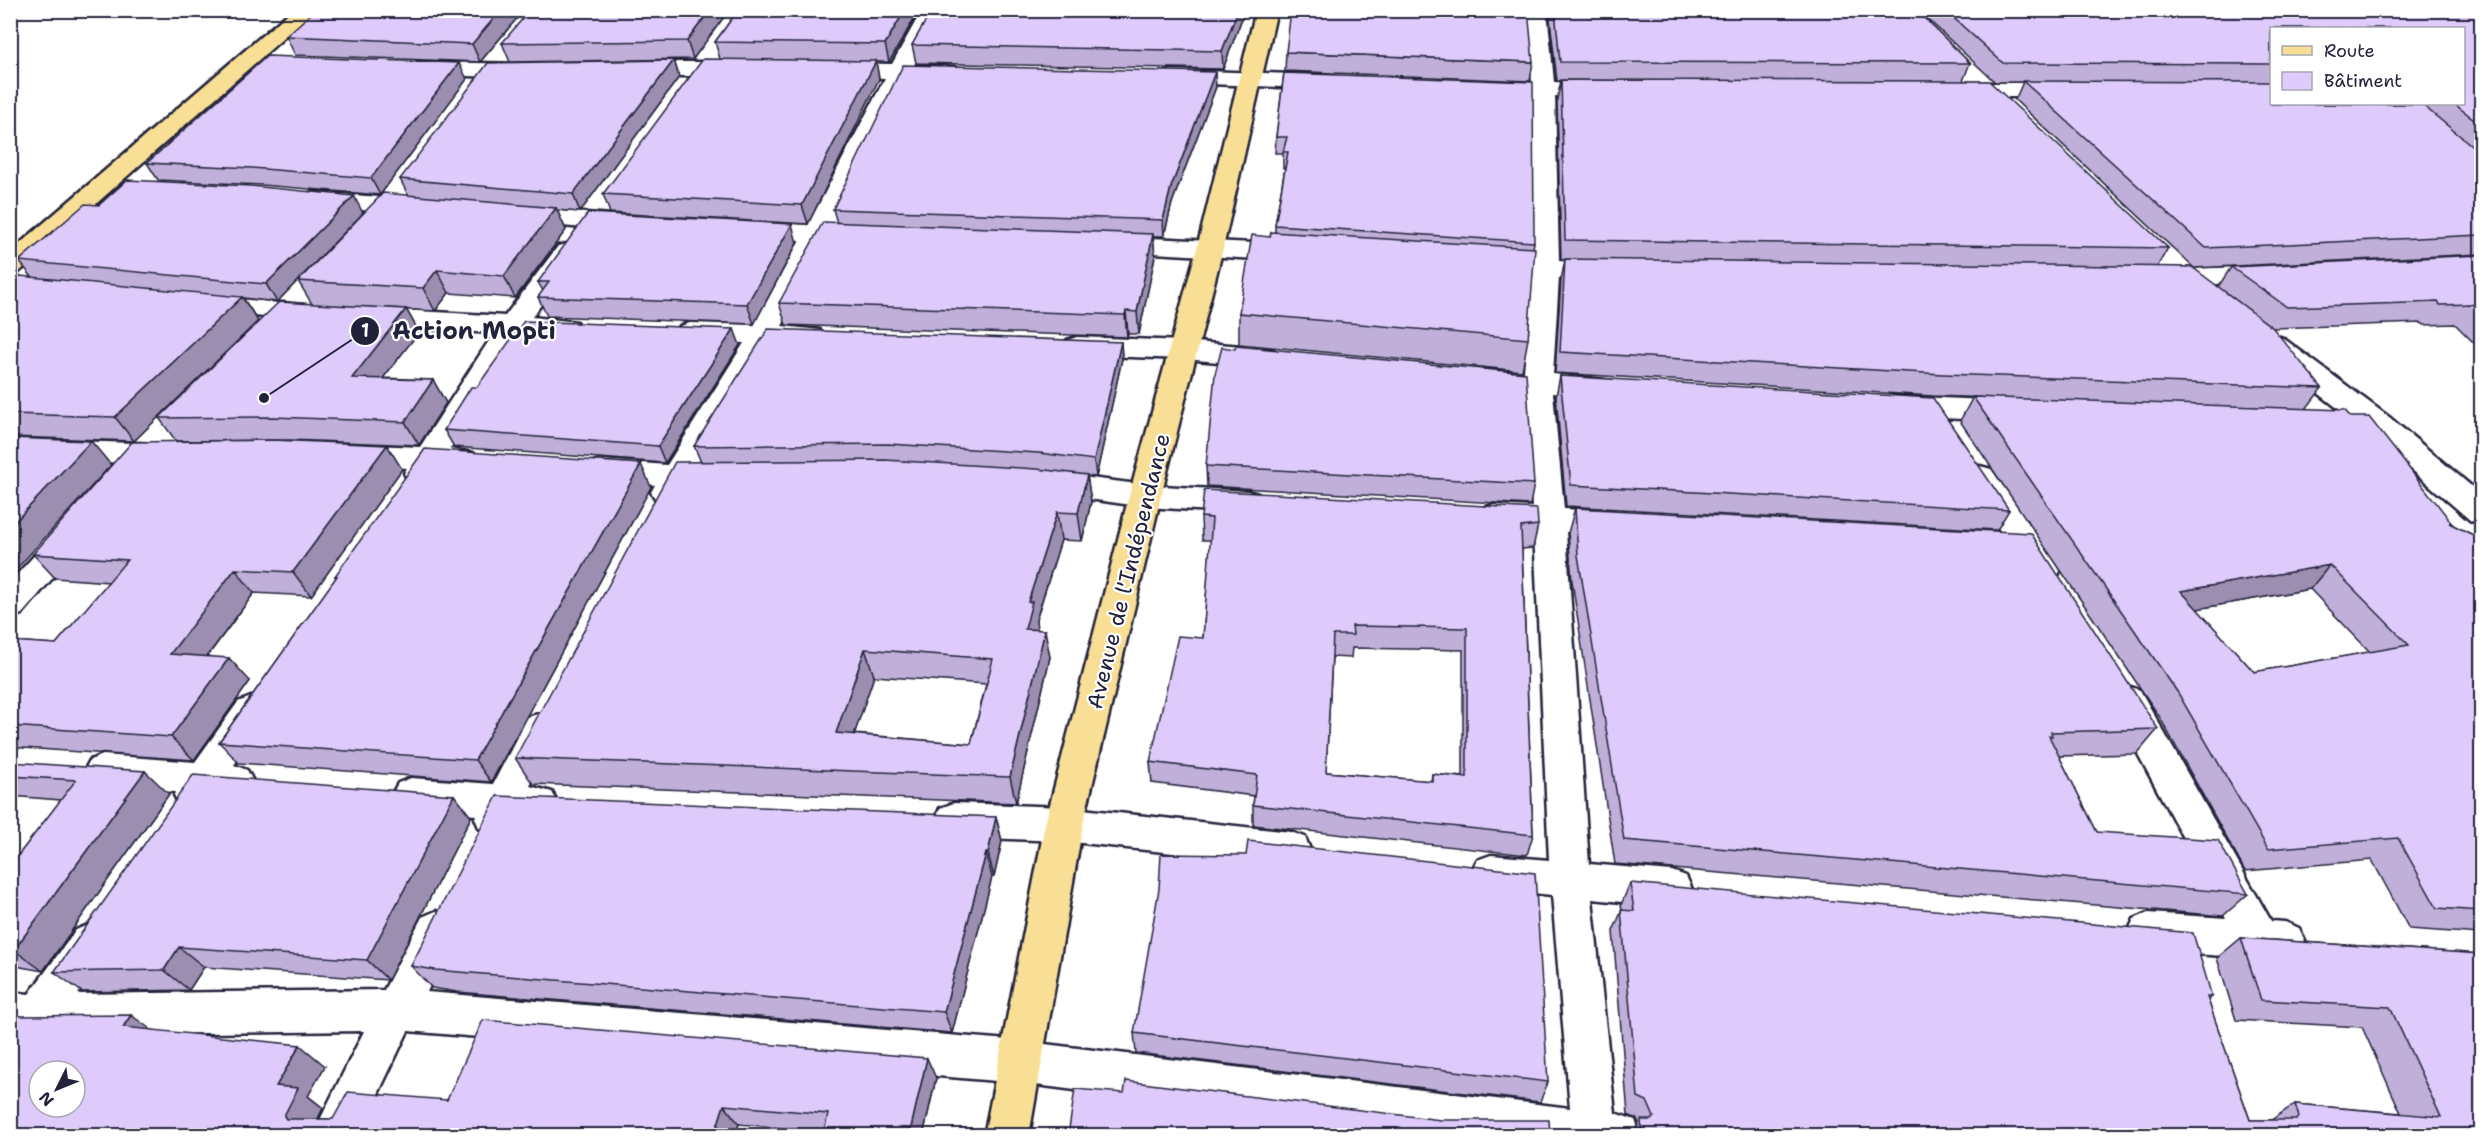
<svg xmlns="http://www.w3.org/2000/svg" width="2492" height="1146" viewBox="0 0 2492 1146" font-family="'Shantell Sans',sans-serif">
	<rect width="100%" height="100%" fill="#fff"/>
	<filter id="ink" filterUnits="userSpaceOnUse"><feTurbulence type="fractalNoise" baseFrequency=".0167" numOctaves="2"/><feDisplacementMap in="SourceGraphic" scale="12" xChannelSelector="R" yChannelSelector="G"/><feConvolveMatrix kernelMatrix="1 2 1 2 8 2 1 2 1" color-interpolation-filters="sRGB"/></filter>
	<g filter="url(#ink)">
		<g fill="none" stroke-linecap="round" stroke-linejoin="round">
			<defs>
				<path id="minor" d="M 922,10 L 943,10 L 914,65 L 954,67 L 957,72 L 954,77 L 907,78 L 833,227 L 870,231 L 874,236 L 870,241 L 861,244 L 826,242 L 782,326 L 820,330 L 824,336 L 820,342 L 810,345 L 772,343 L 697,465 L 722,468 L 726,476 L 722,484 L 711,487 L 685,487 L 678,500 L 667,503 L 656,500 L 651,492 L 655,485 L 601,482 L 590,479 L 586,471 L 590,463 L 601,460 L 667,465 L 744,343 L 690,341 L 680,338 L 676,332 L 680,326 L 690,323 L 754,325 L 800,240 L 742,235 L 738,230 L 742,225 L 751,222 L 808,225 L 885,78 L 833,77 L 825,75 L 822,70 L 825,65 L 833,63 L 892,64 Z
					M 1526,10 L 1547,10 L 1554,82 L 1611,85 L 1614,90 L 1611,95 L 1603,97 L 1555,96 L 1559,261 L 1616,265 L 1620,271 L 1616,277 L 1607,279 L 1559,277 L 1553,374 L 1613,381 L 1618,388 L 1613,395 L 1603,397 L 1553,393 L 1564,509 L 1615,512 L 1626,515 L 1631,523 L 1626,531 L 1615,534 L 1566,532 L 1589,864 L 1672,871 L 1686,876 L 1692,889 L 1686,902 L 1672,907 L 1592,899 L 1615,1113 L 1635,1120 L 1641,1136 L 1436,1136 L 1020,1083 L 408,1031 L 358,1136 L 312,1136 L 364,1031 L 50,1035 L 25,1071 L 10,1077 L 10,992 L 29,994 L 76,930 L 90,924 L 104,930 L 110,943 L 104,956 L 78,994 L 384,990 L 422,917 L 436,911 L 450,917 L 456,930 L 427,992 L 1020,1041 L 1570,1108 L 1552,895 L 1491,889 L 1477,884 L 1471,872 L 1477,860 L 1491,855 L 1549,860 L 1534,530 L 1493,527 L 1482,524 L 1477,516 L 1482,508 L 1493,505 L 1532,507 L 1524,391 L 1471,385 L 1467,378 L 1471,371 L 1481,369 L 1524,372 L 1532,276 L 1479,272 L 1475,266 L 1479,260 L 1488,258 L 1533,260 L 1533,96 L 1482,93 L 1479,88 L 1482,83 L 1532,82 Z
					M 419,62 L 526,64 L 534,66 L 537,71 L 534,76 L 526,78 L 411,74 L 408,69 L 411,64 Z
					M 632,62 L 739,62 L 747,64 L 750,69 L 747,74 L 739,76 L 632,76 L 624,74 L 621,69 L 624,64 Z
					M 1172,70 L 1327,75 L 1335,77 L 1338,82 L 1335,87 L 1327,89 L 1164,82 L 1161,77 L 1164,72 Z
					M 1955,83 L 2065,83 L 2073,85 L 2076,90 L 2073,95 L 2065,97 L 1955,97 L 1947,95 L 1944,90 L 1947,85 Z
					M 314,192 L 418,200 L 427,203 L 431,208 L 427,213 L 418,216 L 305,204 L 302,199 L 305,194 Z
					M 517,208 L 627,216 L 636,219 L 640,224 L 636,229 L 627,232 L 508,221 L 504,216 L 508,211 Z
					M 1110,236 L 1293,245 L 1302,247 L 1306,253 L 1302,259 L 1293,261 L 1101,250 L 1097,244 L 1101,238 Z
					M 567,244 L 576,246 L 580,252 L 532,317 L 577,322 L 581,328 L 577,334 L 567,337 L 521,334 L 450,449 L 473,453 L 477,460 L 473,467 L 462,471 L 437,469 L 430,481 L 419,484 L 408,481 L 404,473 L 407,468 L 349,464 L 338,461 L 334,454 L 338,447 L 349,444 L 420,447 L 494,333 L 367,326 L 357,323 L 353,317 L 357,311 L 367,308 L 505,316 L 558,246 Z
					M 2270,266 L 2279,268 L 2283,274 L 2279,280 L 2270,282 L 2160,286 L 2151,284 L 2147,278 L 2151,272 L 2160,270 Z
					M 205,296 L 315,306 L 325,308 L 329,314 L 325,320 L 315,322 L 195,310 L 191,304 L 195,298 Z
					M 2273,335 L 2283,338 L 2389,417 L 2482,495 L 2482,524 L 2471,521 L 2367,431 L 2263,350 L 2259,344 L 2263,338 Z
					M 1077,337 L 1184,341 L 1265,348 L 1275,351 L 1279,357 L 1275,363 L 1265,366 L 1184,359 L 1077,355 L 1067,352 L 1063,346 L 1067,340 Z
					M 1894,396 L 2010,401 L 2020,404 L 2025,411 L 2020,418 L 2010,421 L 1894,416 L 1884,413 L 1879,406 L 1884,399 Z
					M 10,439 L 166,444 L 177,447 L 181,454 L 177,461 L 166,464 L 10,459 Z
					M 1980,466 L 1991,469 L 2056,562 L 2060,571 L 2056,580 L 2044,583 L 2032,580 L 1965,477 L 1969,469 Z
					M 1044,472 L 1145,485 L 1247,491 L 1258,494 L 1263,502 L 1258,510 L 1247,513 L 1145,507 L 1033,491 L 1028,483 L 1033,475 Z
					M 74,520 L 85,524 L 90,532 L 85,540 L 22,614 L 10,618 L 10,582 L 63,524 Z
					M 2127,686 L 2140,690 L 2271,921 L 2285,922 L 2299,928 L 2305,941 L 2299,954 L 2285,960 L 2148,951 L 2134,945 L 2128,932 L 2134,919 L 2148,913 L 2226,918 L 2109,700 L 2114,690 Z
					M 251,697 L 264,702 L 269,712 L 234,765 L 247,770 L 253,781 L 247,792 L 234,797 L 214,795 C 204,810 196,812 180,806 L 174,795 L 175,792 L 103,787 L 90,782 L 84,771 L 90,760 L 103,755 L 195,762 L 238,702 Z
					M 541,713 L 554,717 L 559,728 L 530,786 L 552,792 L 558,803 L 552,814 L 539,819 L 514,817 L 508,830 L 494,834 L 480,830 L 475,818 L 476,815 L 411,810 L 398,805 L 392,794 L 398,783 L 411,778 L 493,784 L 528,717 Z
					M 954,803 L 1064,807 L 1291,832 L 1305,837 L 1310,849 L 1305,861 L 1291,866 L 1064,841 L 954,837 L 940,832 L 935,820 L 940,808 Z"/>
				<path id="major" d="M 292,10 L 315,10 L 19,272 L 10,274 L 10,252 Z
					M 1256,10 L 1277,10 L 1223,248 L 1161,496 L 1083,824 L 1029,1136 L 984,1136 L 1045,824 L 1129,496 L 1197,248 Z"/>
			</defs>
			<use href="#minor" stroke="#22223b" stroke-width="5"/>
			<use href="#major" stroke="#22223b" stroke-width="5"/>
			<use href="#minor" fill="#fff" fill-rule="evenodd"/>
			<use href="#major" fill="#f9df96" fill-rule="evenodd"/>
		</g>
		<path fill="#c0afd8" stroke="#22223b" stroke-width="1.5" fill-rule="evenodd" d="M 524,10 L 480,62 L 295,55 L 286,36 Z
			M 729,10 L 693,59 L 510,62 L 502,43 Z
			M 738,10 L 919,10 L 889,62 L 876,62 L 879,79 L 808,224 L 610,213 L 603,194 L 720,59 L 715,42 Z
			M 932,10 L 1245,10 L 1223,69 L 916,63 L 912,45 Z
			M 1549,10 L 1916,10 L 1970,63 L 1963,81 L 2168,248 L 2157,267 L 2322,388 L 2306,409 L 2350,417 L 2452,523 L 2451,524 L 2481,539 L 2481,934 L 2409,929 L 2372,860 L 2245,871 L 2159,716 L 1960,421 L 1973,397 L 1993,398 L 1933,396 L 1555,373 L 1561,280 L 1565,260 L 1561,260 L 1557,99 L 1561,81 L 1557,81 ZM 2310,589 L 2370,652 L 2254,672 L 2197,609 Z
			M 1918,10 L 2481,10 L 2481,254 L 2194,268 L 2015,100 L 2023,82 L 1995,82 ZM 2271,28 L 2463,28 L 2463,104 L 2271,104 Z
			M 1286,52 L 1533,62 L 1530,81 L 1285,71 Z
			M 674,60 L 679,77 L 580,212 L 557,210 L 566,230 L 515,298 L 449,293 L 435,311 L 357,307 L 406,309 L 419,332 L 383,378 L 433,380 L 446,403 L 419,445 L 290,440 L 176,441 L 159,418 L 312,304 L 298,281 L 408,195 L 400,179 Z
			M 1284,73 L 1534,242 L 1533,248 L 1528,339 L 1522,371 L 1239,344 L 1239,313 L 1270,237 L 1275,232 L 1275,225 L 1285,168 L 1283,168 L 1283,153 L 1275,153 L 1276,137 Z
			M 467,79 L 380,195 L 262,185 L 158,180 L 147,163 Z
			M 1216,87 L 1172,203 L 1164,236 L 1153,236 L 1155,256 L 1139,334 L 1128,334 L 1127,337 L 786,325 L 779,303 L 837,223 L 833,209 Z
			M 99,205 L 363,213 L 277,302 L 243,298 L 258,321 L 134,441 L 10,437 L 10,285 L 32,277 L 19,261 Z
			M 797,243 L 754,324 L 547,316 L 538,297 L 543,291 L 538,282 Z
			M 2481,255 L 2481,350 L 2455,324 L 2424,325 L 2422,323 L 2273,328 L 2218,287 L 2231,267 Z
			M 1121,342 L 1122,359 L 1096,477 L 1087,476 L 1091,502 L 1082,541 L 1061,540 L 1036,620 L 1037,629 L 1050,657 L 1016,803 L 533,784 L 515,758 L 701,462 L 694,446 ZM 874,676 L 986,684 L 971,744 L 854,734 Z
			M 740,345 L 665,463 L 454,447 L 444,430 Z
			M 1235,349 L 1534,484 L 1530,505 L 1207,486 L 1206,466 Z
			M 1560,376 L 2009,510 L 1997,530 L 1566,506 L 1556,396 Z
			M 402,469 L 311,596 L 254,593 L 207,657 L 250,681 L 194,760 L 10,747 L 10,641 L 56,644 L 109,582 L 55,578 L 33,554 Z
			M 651,487 L 491,782 L 239,763 L 219,742 L 336,578 L 335,576 Z
			M 1575,508 L 2158,729 L 2137,754 L 2059,756 L 2097,832 L 2248,894 L 2223,916 L 1615,864 L 1572,581 L 1568,533 Z
			M 1201,517 L 1538,525 L 1533,548 L 1522,549 L 1533,835 L 1527,855 L 1253,825 L 1253,805 L 1254,796 L 1152,783 L 1150,762 L 1203,638 L 1211,540 L 1202,540 ZM 1352,648 L 1463,650 L 1463,777 L 1432,774 L 1431,781 L 1326,772 L 1332,657 L 1351,658 Z
			M 10,762 L 169,794 L 43,971 L 10,965 L 10,866 L 61,800 L 10,796 Z
			M 454,795 L 471,817 L 388,980 L 204,967 L 189,990 L 82,992 L 54,972 Z
			M 996,817 L 1002,841 L 994,877 L 992,877 L 952,1033 L 457,992 L 432,988 L 411,966 Z
			M 1246,855 L 1548,1082 L 1540,1102 L 1136,1053 L 1134,1033 Z
			M 1630,883 L 2212,997 L 2208,1000 L 2250,1120 L 2271,1120 L 2295,1104 L 2401,1113 L 2362,1027 L 2236,1020 L 2217,958 L 2241,938 L 2481,954 L 2481,1136 L 1632,1136 L 1639,1123 L 1637,1119 L 1628,1115 L 1613,931 L 1622,910 L 1621,905 Z
			M 152,1030 L 325,1066 L 308,1096 L 323,1108 L 318,1119 L 333,1119 L 447,1100 L 936,1078 L 923,1136 L 823,1136 L 824,1132 L 739,1124 L 735,1136 L 10,1136 Z"/>
		<path fill="#9c8eb0" stroke="#22223b" stroke-width="1.5" d="M 501,10 L 524,10 L 480,62 L 472,44 Z
			M 710,10 L 729,10 L 693,59 L 687,41 Z
			M 905,10 L 919,10 L 889,62 L 885,44 Z
			M 1238,10 L 1245,10 L 1223,69 L 1222,51 Z
			M 674,60 L 679,77 L 580,212 L 573,194 Z
			M 876,61 L 879,79 L 808,224 L 802,205 Z
			M 459,63 L 467,79 L 380,195 L 371,178 Z
			M 1215,72 L 1216,87 L 1172,203 L 1164,236 L 1163,220 L 1171,187 Z
			M 354,196 L 363,213 L 277,302 L 266,284 Z
			M 556,208 L 566,230 L 515,298 L 504,276 Z
			M 792,224 L 797,243 L 754,324 L 747,304 Z
			M 1153,234 L 1155,256 L 1139,334 L 1137,312 Z
			M 437,270 L 449,293 L 435,311 L 423,288 Z
			M 242,297 L 258,321 L 134,441 L 115,417 Z
			M 406,309 L 419,332 L 366,400 L 352,378 Z
			M 1126,311 L 1128,334 L 1127,337 L 1125,315 Z
			M 734,329 L 740,345 L 665,463 L 658,446 Z
			M 1121,342 L 1122,359 L 1096,477 L 1094,460 Z
			M 433,380 L 446,403 L 419,445 L 405,422 Z
			M 91,441 L 111,465 L 10,576 L 10,527 Z
			M 387,445 L 402,469 L 311,596 L 293,572 Z
			M 641,464 L 651,487 L 491,782 L 475,760 Z
			M 1087,475 L 1091,502 L 1082,541 L 1078,513 Z
			M 1057,512 L 1061,540 L 1036,620 L 1037,629 L 1030,655 L 1025,629 L 1028,602 Z
			M 2330,565 L 2310,589 L 2163,615 L 2181,591 Z
			M 235,569 L 254,593 L 191,678 L 170,654 Z
			M 1045,630 L 1050,657 L 1016,803 L 1010,777 Z
			M 865,649 L 874,676 L 846,759 L 836,733 Z
			M 229,658 L 250,681 L 194,760 L 171,737 Z
			M 145,771 L 169,794 L 43,971 L 14,950 Z
			M 454,795 L 471,817 L 388,980 L 367,960 Z
			M 996,817 L 1002,841 L 994,877 L 988,853 Z
			M 986,853 L 992,877 L 952,1033 L 944,1012 Z
			M 179,947 L 204,967 L 189,990 L 164,970 Z
			M 131,1015 L 160,1036 L 123,1027 Z
			M 300,1045 L 325,1066 L 308,1096 L 323,1108 L 310,1135 L 286,1119 L 284,1116 L 276,1086 Z
			M 927,1058 L 936,1078 L 923,1136 L 909,1136 Z
			M 724,1105 L 739,1124 L 735,1136 L 714,1136 Z"/>
		<path fill="#dfcbfb" stroke="#22223b" stroke-width="1.5" fill-rule="evenodd" d="M 315,10 L 501,10 L 472,44 L 286,36 Z
			M 530,10 L 710,10 L 687,41 L 502,43 Z
			M 738,10 L 905,10 L 885,44 L 715,42 Z
			M 932,10 L 1238,10 L 1222,51 L 912,45 Z
			M 1291,10 L 1528,10 L 1533,62 L 1286,52 Z
			M 1555,10 L 1916,10 L 1970,63 L 1560,62 Z
			M 1945,10 L 2481,10 L 2481,68 L 2476,68 L 2476,85 L 2481,86 L 2481,124 L 2454,104 L 2463,104 L 2463,28 L 2271,28 L 2271,64 L 2003,63 Z
			M 267,56 L 459,63 L 371,178 L 252,168 L 147,163 Z
			M 703,59 L 876,61 L 802,205 L 603,194 Z
			M 674,60 L 573,194 L 400,179 L 488,63 Z
			M 903,65 L 1215,72 L 1171,187 L 1163,220 L 833,209 Z
			M 1284,73 L 1533,82 L 1534,242 L 1275,225 L 1288,152 L 1283,152 L 1287,137 L 1276,137 Z
			M 1561,80 L 1989,81 L 2168,248 L 1565,240 Z
			M 2023,81 L 2271,82 L 2271,104 L 2421,104 L 2481,153 L 2481,235 L 2206,248 Z
			M 127,180 L 251,186 L 354,196 L 266,284 L 19,261 L 85,204 L 99,205 Z
			M 383,193 L 556,208 L 504,276 L 437,270 L 423,288 L 298,281 Z
			M 588,213 L 792,224 L 747,304 L 538,297 L 549,282 L 538,282 Z
			M 823,222 L 1153,234 L 1137,312 L 1126,311 L 1125,315 L 779,303 Z
			M 1271,232 L 1535,248 L 1528,339 L 1239,313 L 1252,235 L 1270,237 Z
			M 2481,255 L 2481,313 L 2472,304 L 2440,305 L 2438,302 L 2287,307 L 2231,267 Z
			M 1565,259 L 2192,267 L 2273,328 L 2322,388 L 1943,374 L 1560,352 Z
			M 20,276 L 242,297 L 115,417 L 10,414 L 10,285 Z
			M 279,302 L 406,309 L 352,378 L 433,380 L 405,422 L 274,417 L 159,418 Z
			M 524,321 L 734,329 L 658,446 L 444,430 L 471,387 L 477,387 Z
			M 768,329 L 1121,342 L 1094,460 L 1039,453 L 888,444 L 694,446 Z
			M 1236,346 L 1526,373 L 1534,484 L 1206,466 L 1215,374 L 1222,347 L 1235,349 Z
			M 1560,376 L 1933,398 L 2009,510 L 1571,485 Z
			M 1973,397 L 2345,410 L 2350,417 L 2369,417 L 2452,523 L 2449,523 L 2481,539 L 2481,911 L 2437,908 L 2398,838 L 2268,849 L 2178,693 ZM 2330,565 L 2409,645 L 2254,672 L 2181,591 Z
			M 10,438 L 91,441 L 10,527 Z
			M 273,440 L 387,445 L 293,572 L 235,569 L 170,654 L 229,658 L 171,737 L 10,726 L 10,641 L 56,644 L 127,560 L 33,554 L 132,442 Z
			M 425,449 L 641,464 L 475,760 L 219,742 L 337,576 L 335,576 Z
			M 885,460 L 1037,469 L 1087,475 L 1078,513 L 1057,512 L 1028,602 L 1032,602 L 1025,629 L 1045,630 L 1010,777 L 515,758 L 675,462 ZM 865,649 L 993,659 L 971,744 L 836,733 Z
			M 1204,490 L 1537,509 L 1538,525 L 1521,527 L 1533,835 L 1253,805 L 1257,775 L 1150,762 L 1178,636 L 1203,638 L 1212,518 L 1201,517 ZM 1352,626 L 1467,628 L 1467,778 L 1432,774 L 1432,781 L 1326,772 L 1333,635 L 1353,635 Z
			M 1575,508 L 2031,533 L 2158,729 L 2051,732 L 2052,736 L 2049,736 L 2097,832 L 2218,840 L 2248,894 L 1624,840 L 1578,555 Z
			M 10,762 L 145,771 L 14,950 L 10,950 L 10,866 L 76,780 L 10,776 Z
			M 193,775 L 454,795 L 367,960 L 179,947 L 164,970 L 54,972 Z
			M 497,796 L 996,817 L 988,853 L 986,853 L 944,1012 L 435,970 L 411,966 Z
			M 1248,841 L 1535,873 L 1548,1082 L 1134,1033 L 1159,889 L 1161,854 L 1246,855 Z
			M 1630,883 L 2193,933 L 2212,997 L 2207,997 L 2250,1120 L 2297,1120 L 2299,1117 L 2295,1104 L 2441,1117 L 2390,1007 L 2261,1000 L 2241,938 L 2481,954 L 2481,1136 L 1642,1136 L 1641,1120 L 1651,1120 L 1654,1117 L 1647,1101 L 1638,1097 L 1621,910 L 1634,911 Z
			M 131,1015 L 123,1027 L 300,1045 L 276,1086 L 298,1088 L 284,1116 L 286,1119 L 333,1119 L 348,1092 L 447,1100 L 483,1020 L 927,1058 L 909,1136 L 823,1136 L 828,1114 L 724,1105 L 714,1136 L 10,1136 L 10,1028 L 19,1016 ZM 39,1071 L 75,1071 L 75,1107 L 39,1107 Z
			M 1126,1081 L 1441,1120 L 1549,1120 L 1550,1135 L 1554,1136 L 1068,1136 L 1075,1089 L 1124,1093 Z"/>
	</g>
	<g text-anchor="middle" stroke-width="4.5" stroke-linejoin="round" paint-order="stroke">
		<g font-size="22" fill="#22223b" stroke="#fff">
			<text transform="translate(1128 571) rotate(-76)" y="8">Avenue de l'Indépendance</text>
		</g>
	</g>
	<path fill="none" stroke="#22223b" stroke-width="2" d="M264 398L365 331"/>
	<g fill="#22223b" stroke="#fff" stroke-width="2">
		<circle cx="264" cy="398" r="6"/>
		<circle cx="365" cy="331" r="15"/>
	</g>
	<g font-size="18" text-anchor="middle" font-weight="bold" fill="#fff">
		<text x="365" y="337">1</text>
	</g>
	<g font-size="24" text-anchor="middle" font-weight="bold" fill="#22223b" stroke="#fff" stroke-width="4.5" stroke-linejoin="round" paint-order="stroke">
		<text x="474" y="339">Action Mopti</text>
	</g>
	<rect width="2492" height="1146" fill="none" stroke="#fff" stroke-width="36"/>
	<rect x="18" y="18" width="2456" height="1110" fill="none" stroke="#22223b" stroke-width="2" filter="url(#ink)"/>
	<rect x="2270" y="27" width="195" height="78" fill="#ffffff" stroke="#a7a7b1" stroke-width="1.5"/>
	<rect x="2282" y="46" width="30" height="9" fill="#f9df96" stroke="#a7a7b1" stroke-width="1.5"/>
	<text x="2324" y="57" font-size="18" fill="#22223b">Route</text>
	<rect x="2282" y="72" width="30" height="18" fill="#dfcbfb" stroke="#a7a7b1" stroke-width="1.5"/>
	<text x="2324" y="87" font-size="18" fill="#22223b">Bâtiment</text>
	<g transform="translate(57 1089) rotate(227)"><circle r="28" fill="#ffffff" stroke="#a7a7b1" stroke-width="1.5"/>
	<path d="M0-4.5L10 22L0 15L-10 22Z" fill="#22223b"/>
	<text y="-9" font-size="16" font-weight="bold" text-anchor="middle" fill="#22223b">N</text>
	</g>
</svg>
